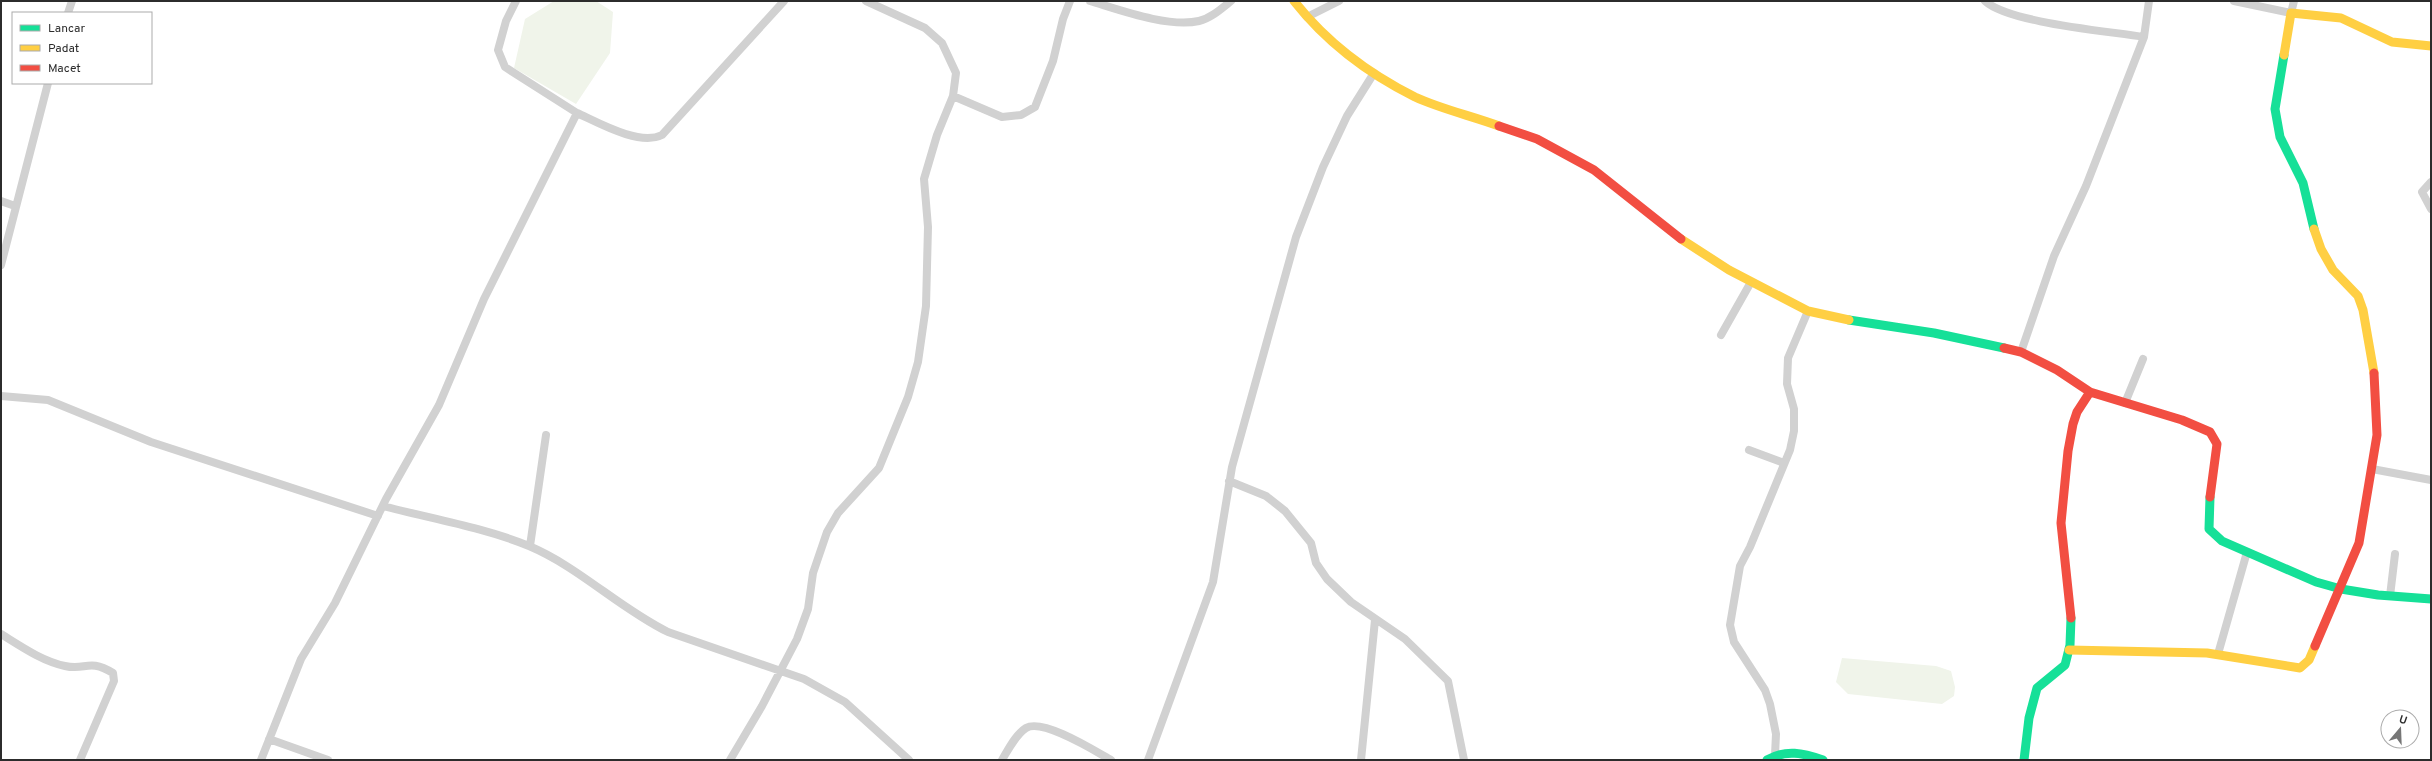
<svg xmlns="http://www.w3.org/2000/svg" width="2432" height="761" viewBox="0 0 2432 761" font-family="Overpass,sans-serif">
	<rect width="100%" height="100%" fill="#fff"/>
	<path fill="#f0f4ea" d="M 554,1 L 596,1 L 613,12 L 610,53 L 576,104 L 514,68 L 525,19 Z
		M 1842,658 L 1936,666 L 1951,671 L 1955,687 L 1954,696 L 1942,704 L 1848,694 L 1836,682 Z"/>
	<g fill="none" stroke-linecap="round" stroke-linejoin="round">
		<path stroke="#d1d1d1" stroke-width="8" d="M 516,1 L 506,21 L 498,50 L 505,67 L 577,113
			M 1090,1 C 1120,10 1169,28 1199,21 C 1211,18 1221,9 1231,1
			M 1985,1 C 2009,23 2108,31 2144,37
			M 2234,1 L 2291,13 L 2294,1
			M 68,13 L 72,1
			M 1307,17 L 1339,1
			M 953,96 L 1002,117 L 1021,115 L 1035,107 L 1053,61 L 1063,19 L 1070,1
			M 2431,182 L 2422,192 L 2431,209
			M 1,201 L 15,206
			M 1,265 L 48,83
			M 1721,335 L 1751,282
			M 2021,352 L 2054,256 L 2086,186 L 2144,37 L 2149,1
			M 1,396 L 48,400 L 151,442 L 378,516
			M 2125,403 L 2143,359
			M 1749,450 L 1784,463
			M 2372,469 L 2431,480
			M 1229,481 L 1266,496 L 1285,511 L 1311,543 L 1316,563 L 1327,579 L 1351,602 L 1405,639 L 1448,681 L 1464,760
			M 383,506 C 428,518 486,528 529,546 C 579,567 619,608 668,632 L 804,679 L 845,702 L 909,760
			M 530,546 L 546,435
			M 2390,596 L 2395,554
			M 1,634 C 22,647 42,661 65,666 C 86,671 88,658 113,673 L 114,681 L 80,760
			M 2218,654 L 2247,552
			M 269,739 L 328,760
			M 1775,755 L 1776,734 L 1770,704 L 1765,690 L 1734,642 L 1730,625 L 1740,566 L 1750,547 L 1790,450 L 1794,431 L 1794,409 L 1787,384 L 1788,358 L 1808,311
			M 261,760 L 301,659 L 335,603 L 386,499 L 439,405 L 484,299 L 577,113 C 599,123 639,146 662,135 L 784,1
			M 730,760 L 762,706 L 797,639 L 808,609 L 813,573 L 827,532 L 838,513 L 879,468 L 908,397 L 918,362 L 926,306 L 928,227 L 924,179 L 937,135 L 953,96 L 956,73 L 942,43 L 925,28 L 866,1
			M 1002,760 C 1008,750 1016,734 1026,728 C 1043,718 1095,751 1111,760
			M 1148,760 L 1213,582 L 1232,467 L 1296,237 L 1323,167 L 1347,116 L 1374,73
			M 1361,760 L 1375,620"/>
		<path stroke="#16e098" stroke-width="9" d="M 2284,55 L 2275,109 L 2280,137 L 2303,183 L 2314,229
			M 1849,320 L 1934,333 L 2004,348
			M 2210,497 L 2209,529 L 2222,541 L 2316,582 L 2341,589 L 2378,595 L 2431,599
			M 1767,760 C 1786,749 1803,753 1823,760
			M 2024,760 L 2029,718 L 2037,688 L 2065,665 L 2070,645 L 2071,618"/>
		<path stroke="#ffcf43" stroke-width="9" d="M 1294,1 C 1327,43 1367,73 1415,97 C 1441,109 1472,116 1499,126
			M 2284,55 L 2291,13 L 2341,18 L 2392,42 L 2431,46
			M 2314,229 L 2321,249 L 2333,270 L 2358,296 L 2363,310 L 2374,373
			M 1681,239 L 1729,270 L 1808,311 L 1849,320
			M 2069,650 L 2207,653 L 2300,668 L 2309,660 L 2315,646"/>
		<path stroke="#f24e42" stroke-width="9" d="M 1499,126 L 1537,139 L 1594,170 L 1681,239
			M 2004,348 L 2021,352 L 2057,370 L 2090,392 L 2182,420 L 2210,432 L 2217,444 L 2210,497
			M 2071,618 L 2061,523 L 2068,451 L 2073,424 L 2077,412 L 2090,392
			M 2315,646 L 2359,543 L 2377,435 L 2374,373"/>
	</g>
	<rect width="2432" height="761" fill="none" stroke="#2c2c2c" stroke-width="4"/>
	<rect x="12" y="12" width="140" height="72" fill="#ffffff" stroke="#ababab"/>
	<rect x="20" y="25" width="20" height="6" fill="#16e098" stroke="#ababab"/>
	<text x="48" y="32" font-size="12" fill="#2c2c2c">Lancar</text>
	<rect x="20" y="45" width="20" height="6" fill="#ffcf43" stroke="#ababab"/>
	<text x="48" y="52" font-size="12" fill="#2c2c2c">Padat</text>
	<rect x="20" y="65" width="20" height="6" fill="#f24e42" stroke="#ababab"/>
	<text x="48" y="72" font-size="12" fill="#2c2c2c">Macet</text>
	<g transform="translate(2400 729) rotate(19)"><circle r="19" fill="#ffffff" stroke="#ababab"/>
	<path d="M0-3L7 15L0 10L-7 15Z" fill="#767676"/>
	<text y="-6" font-size="11" font-weight="bold" text-anchor="middle" fill="#2c2c2c">U</text>
	</g>
</svg>
